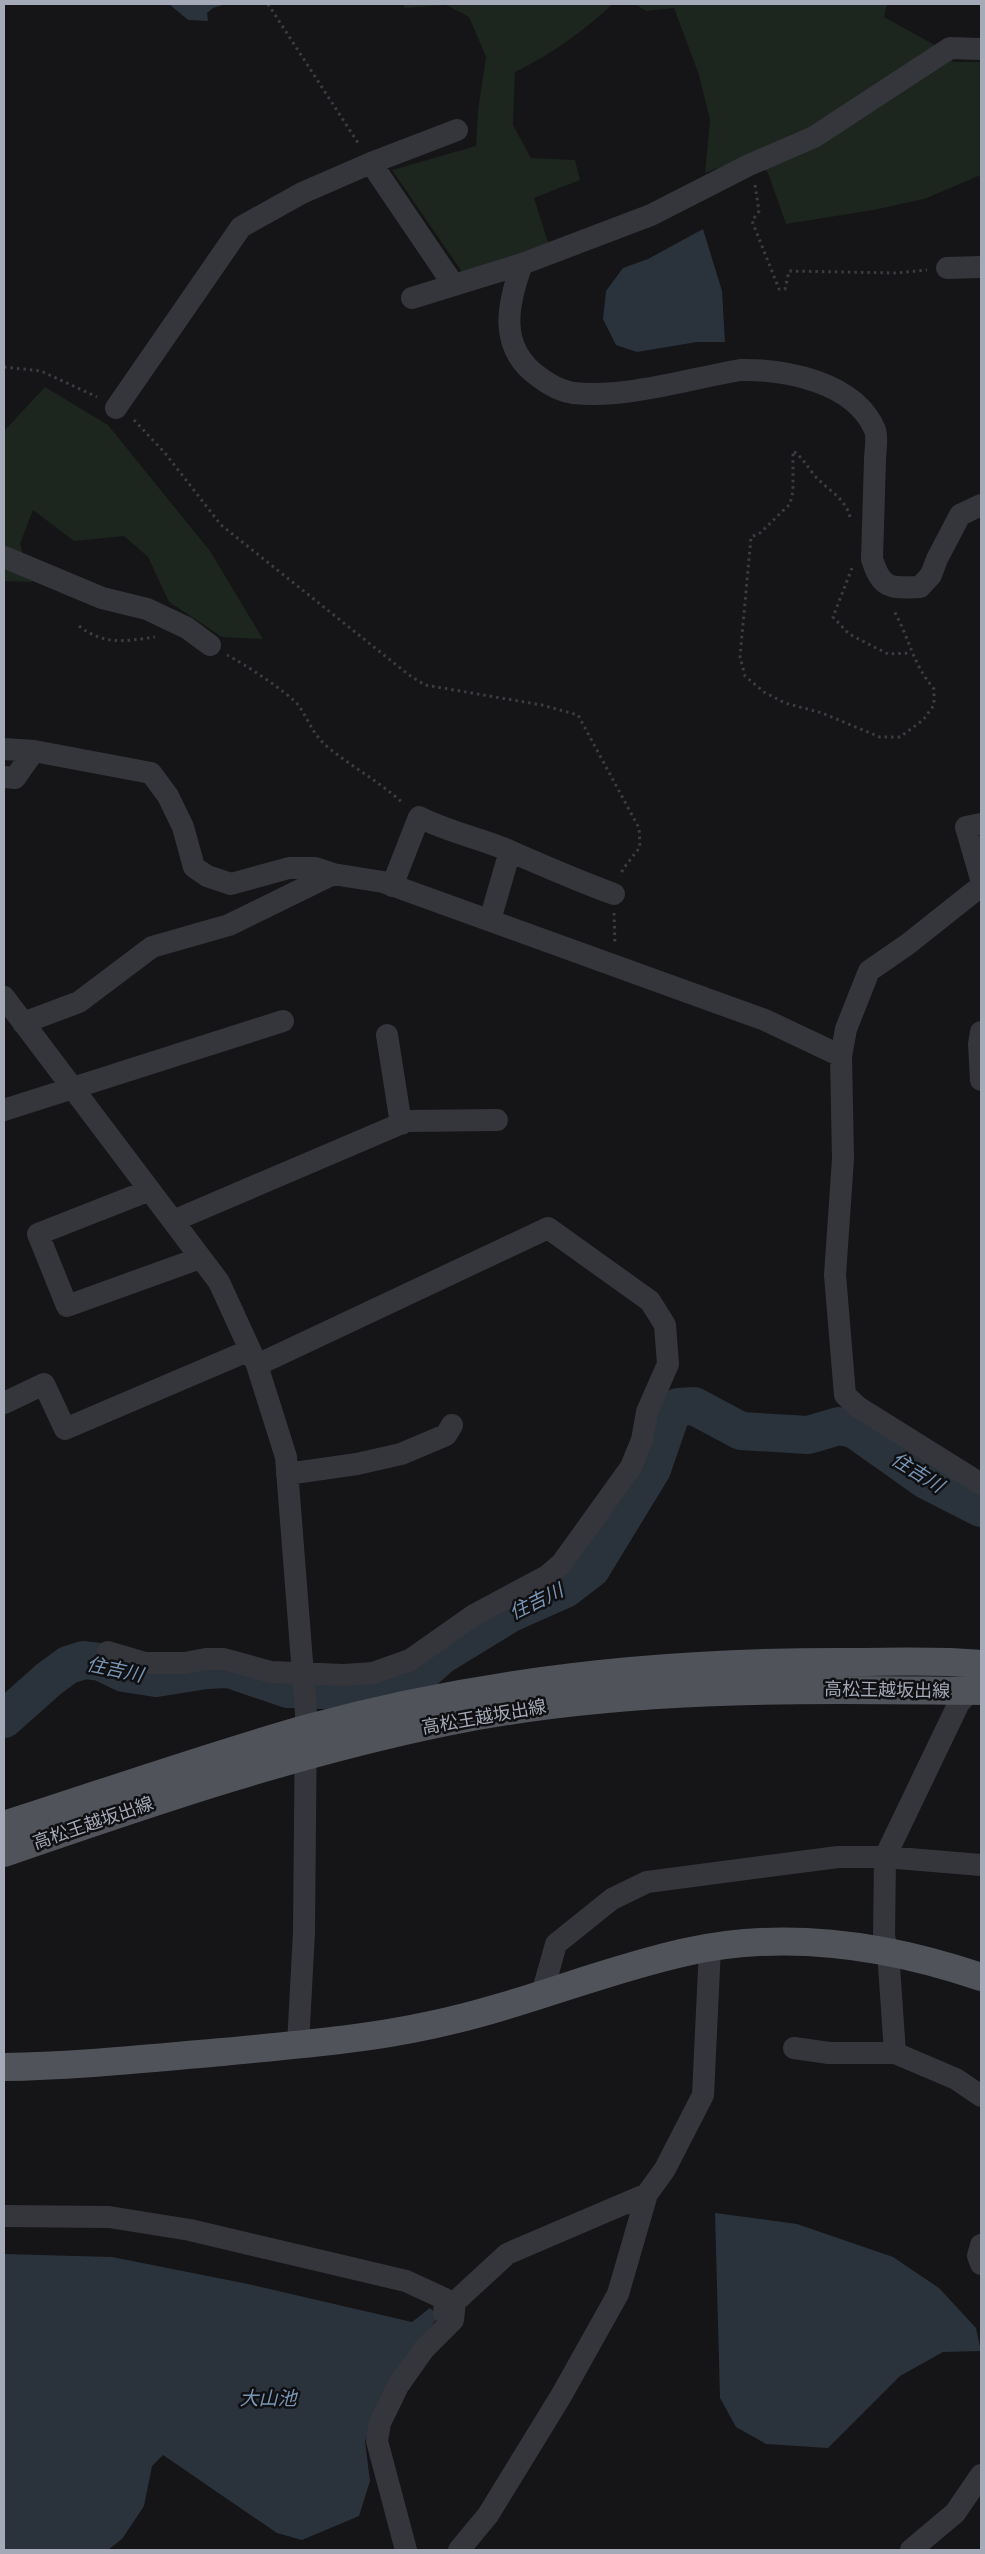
<svg xmlns="http://www.w3.org/2000/svg" width="985" height="2554" viewBox="0 0 985 2554" font-family="'Work Sans','Noto Sans JP',sans-serif">
	<rect width="100%" height="100%" fill="#151417"/>
	<path fill="#1c251e" d="M 403,4 L 613,4 C 583,31 551,55 515,72 L 513,125 L 531,158 L 575,160 L 580,180 L 534,198 L 549,245 L 462,272 L 392,170 L 476,146 L 478,110 L 486,57 L 469,17 L 446,5 L 405,8 Z
		M 635,4 L 887,4 L 884,17 L 933,44 L 954,62 L 981,62 L 981,175 L 924,199 L 874,210 L 786,224 L 768,173 L 755,154 L 705,173 L 710,120 L 699,75 L 674,8 L 646,11 Z
		M 45,387 L 108,425 L 210,551 L 263,639 L 222,637 L 169,602 L 148,557 L 124,536 L 74,541 L 33,510 L 20,544 L 32,582 L 4,581 L 4,431 Z"/>
	<path fill="#2a333c" d="M 169,4 L 226,4 L 213,8 L 207,13 L 208,21 L 188,20 Z
		M 703,229 L 722,291 L 725,342 L 697,342 L 637,352 L 616,345 L 603,319 L 606,291 L 623,268 L 648,259 Z
		M 715,2213 L 797,2224 L 893,2257 L 939,2288 L 976,2328 L 981,2351 L 943,2352 L 900,2376 L 828,2448 L 766,2444 L 736,2427 L 720,2398 Z
		M 4,2254 L 112,2257 L 248,2284 L 412,2322 L 430,2308 L 439,2316 L 389,2383 L 365,2441 L 370,2481 L 359,2516 L 302,2540 L 277,2533 L 163,2455 L 152,2466 L 144,2506 L 122,2539 L 108,2550 L 4,2550 Z"/>
	<g fill="none" stroke-linecap="round" stroke-linejoin="round">
		<path stroke="#2a333c" stroke-width="38" d="M 4,1719 L 49,1679 L 68,1665 L 84,1660 L 101,1662 L 124,1673 L 156,1678 L 206,1670 L 229,1669 L 288,1689 L 323,1690 L 377,1686 L 418,1676 L 442,1655 L 509,1614 L 565,1589 L 591,1569 L 652,1469 L 670,1417 L 678,1407 L 694,1406 L 741,1431 L 808,1435 L 839,1426 L 854,1429 L 926,1480 L 981,1508"/>
		<path stroke="#3b3d43" stroke-width="3" stroke-dasharray="2.5 4" stroke-linecap="butt" d="M 268,4 L 360,146
			M 755,185 L 759,211 L 752,221 L 779,289 L 785,289 L 789,271 L 896,273 L 927,270
			M 4,367 L 41,371 L 97,397
			M 134,420 L 165,453 L 221,525 L 409,675 L 425,685 L 542,705 L 578,715 L 639,828 L 640,847 L 623,869 L 620,876
			M 850,517 C 845,497 827,490 814,475 C 807,466 803,458 793,451 L 793,491 L 790,504 L 760,533 L 751,537 L 740,657 L 745,676 L 764,692 L 785,703 L 822,713 L 880,737 L 900,737 L 923,720 L 934,705 L 934,689 C 911,661 910,639 893,609
			M 852,568 L 833,617 L 849,634 L 888,654 L 911,653
			M 79,626 C 105,646 125,641 155,637
			M 227,655 C 243,663 289,693 299,706 C 311,724 312,734 330,749 C 354,768 381,783 404,804
			M 614,913 L 615,944"/>
		<path stroke="#35363c" stroke-width="22" d="M 981,49 L 950,48 L 814,137 L 749,165 L 651,215 L 522,264 C 507,305 498,348 539,377 C 548,384 561,391 573,393 C 625,399 688,379 740,370 C 785,369 855,382 875,430 C 878,438 875,451 875,460 C 874,493 873,526 872,559 C 882,590 890,588 920,587 L 931,575 L 937,559 L 960,515 L 981,505
			M 371,163 L 453,284
			M 947,268 L 981,267
			M 412,298 L 522,264
			M 116,408 L 241,227 L 302,193 L 371,163 L 457,130
			M 4,557 L 102,598 L 147,609 L 187,628 L 210,645
			M 4,749 L 34,751 L 151,773 L 168,796 L 183,827 L 194,867 L 207,876 L 231,884 L 289,868 L 315,868 L 333,874 L 383,882 L 765,1020 L 841,1056
			M 4,777 L 15,778 L 34,751
			M 981,824 L 966,827 L 981,879
			M 392,886 L 419,817 C 448,832 480,838 510,851 C 544,866 579,881 614,894
			M 981,886 L 908,944 L 869,971 L 846,1029 L 841,1056 L 843,1159 L 835,1275 L 845,1395 L 858,1407 L 981,1484
			M 490,920 L 510,851
			M 4,997 L 219,1282 L 257,1365 L 286,1457 L 306,1713 L 304,1932 L 298,2045
			M 23,1023 L 79,1002 L 152,947 L 229,925 L 333,874
			M 981,1032 L 979,1044 L 981,1080
			M 387,1035 L 401,1124
			M 4,1110 L 283,1021
			M 150,1190 L 38,1234 L 67,1306 L 200,1258
			M 173,1221 L 407,1121 L 497,1120
			M 4,1403 L 44,1384 L 65,1429 L 250,1350
			M 287,1474 L 357,1464 L 401,1454 L 446,1435 L 452,1425
			M 108,1652 L 145,1663 L 185,1663 L 206,1659 L 224,1659 L 271,1672 L 344,1675 L 373,1673 L 410,1660 L 474,1615 L 547,1576 L 562,1563 L 631,1467 L 642,1440 L 647,1412 L 668,1364 L 665,1325 L 650,1301 L 548,1228 L 257,1365
			M 976,1679 L 970,1691 L 959,1703 L 885,1857 L 884,1937 L 888,1951 L 895,2053 L 956,2079 L 981,2096
			M 542,1994 L 556,1944 L 612,1899 L 647,1882 L 838,1857 L 885,1857 L 981,1865
			M 794,2048 L 829,2053 L 895,2053
			M 4,2216 L 109,2217 L 190,2230 L 406,2281 L 445,2299 L 444,2313 L 452,2319
			M 981,2245 L 978,2256 L 981,2264
			M 406,2550 L 377,2441 L 380,2423 L 398,2386 L 424,2349 L 453,2320 L 455,2302 L 507,2254 L 647,2194
			M 459,2550 L 488,2515 L 561,2396 L 618,2294 L 647,2194 L 665,2169 L 703,2095 L 710,1948
			M 911,2550 L 955,2513 L 981,2475"/>
		<path stroke="#51535b" stroke-width="28" d="M 4,1825 C 104,1793 203,1758 305,1729 C 482,1680 667,1661 851,1662 C 894,1662 938,1660 981,1664
			M 4,1853 C 149,1803 295,1753 446,1722 C 623,1686 802,1689 981,1691
			M 4,2067 C 77,2066 150,2058 223,2052 C 293,2045 363,2040 431,2025 C 518,2007 600,1971 686,1952 C 784,1930 887,1945 981,1977"/>
	</g>
	<g text-anchor="middle" stroke-width="5" stroke-linejoin="round" paint-order="stroke">
		<g font-size="18" fill="#a5aab8" stroke="#100f12">
			<text transform="translate(887 1690) rotate(1)" y="6">高松王越坂出線</text>
			<text transform="translate(484 1717) rotate(-10)" y="6">高松王越坂出線</text>
			<text transform="translate(93 1823) rotate(-19)" y="6">高松王越坂出線</text>
		</g>
		<g font-size="19" font-style="italic" fill="#7996b6" stroke="#100f12">
			<text transform="translate(918 1472) rotate(32)" y="7">住吉川</text>
			<text transform="translate(536 1601) rotate(-26)" y="7">住吉川</text>
			<text transform="translate(115 1669) rotate(12)" y="7">住吉川</text>
			<text x="268" y="2405">大山池</text>
		</g>
	</g>
	<rect width="985" height="2554" fill="none" stroke="#a5aab8" stroke-width="10"/>
</svg>
